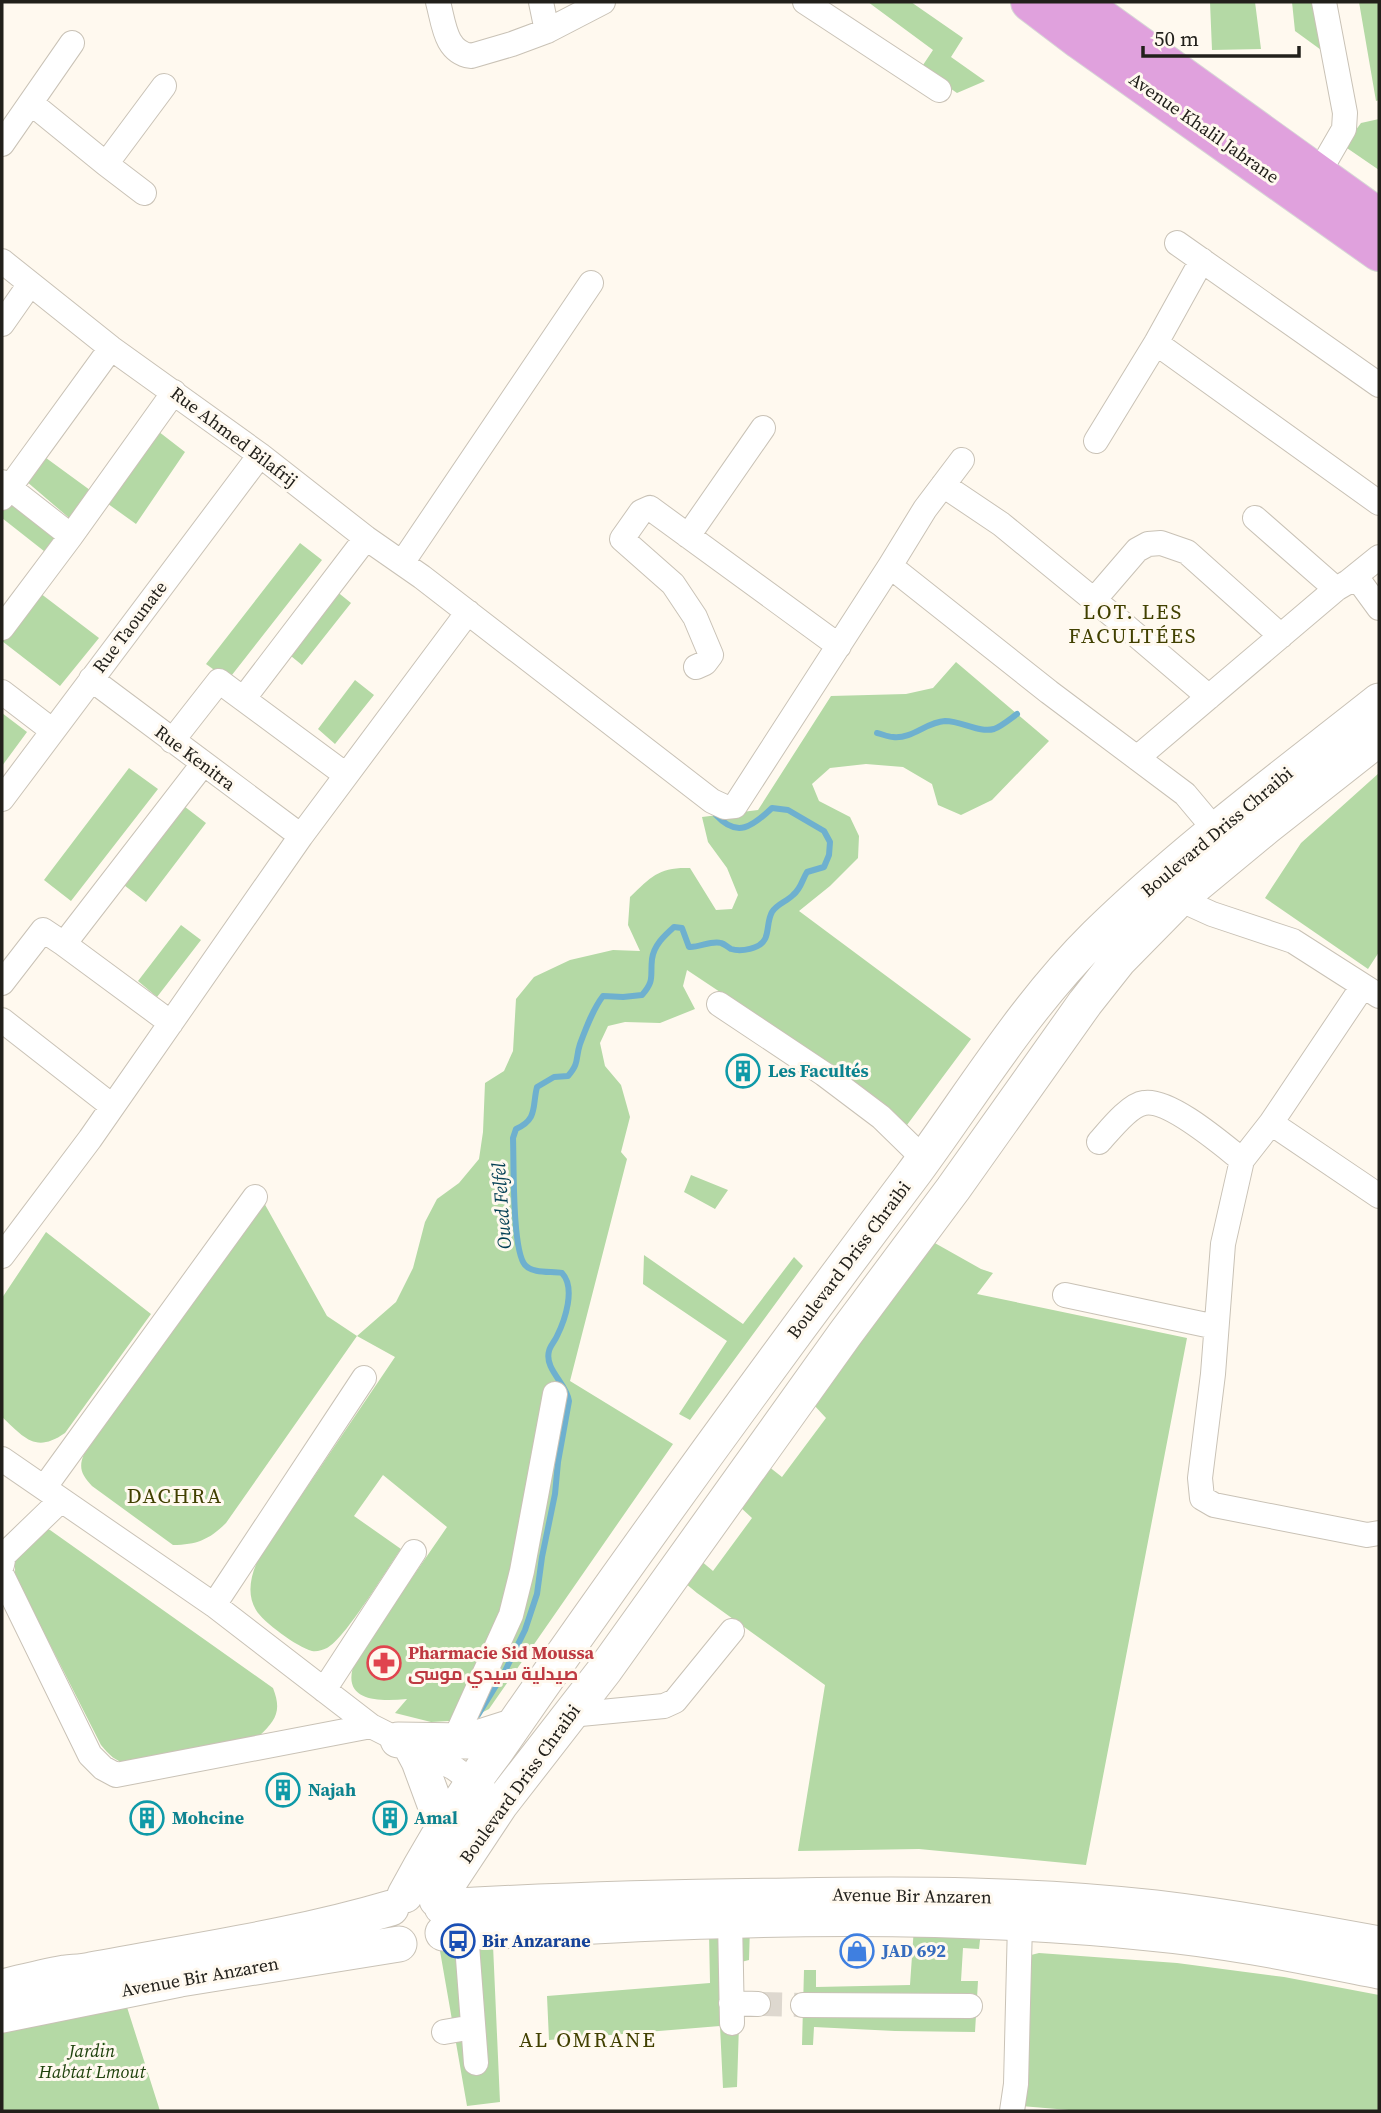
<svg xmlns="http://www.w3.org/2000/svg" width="1381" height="2113" viewBox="0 0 1381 2113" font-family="'Source Serif 4',Cairo,serif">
	<rect width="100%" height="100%" fill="#fff9ef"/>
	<path fill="#b4d9a5" d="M 868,2 L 911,2 L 963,38 L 951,57 L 985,81 L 957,93 L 921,68 L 933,50 Z
		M 1210,2 L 1255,2 L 1261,49 L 1212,50 Z
		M 1292,2 L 1318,2 L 1328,55 L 1295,31 Z
		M 1359,2 L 1379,2 L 1379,100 L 1376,101 Z
		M 1379,119 L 1379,170 L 1344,146 L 1361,123 Z
		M 154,428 L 185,452 L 136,524 L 104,501 Z
		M 42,455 L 94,493 L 72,517 L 68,517 L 26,481 Z
		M 13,496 L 63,537 L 49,555 L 2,518 L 2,510 Z
		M 300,543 L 322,560 L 228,680 L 206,664 Z
		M 36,590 L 99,638 L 60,686 L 2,641 L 2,635 Z
		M 335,590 L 351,603 L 302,665 L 286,652 Z
		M 956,662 L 1049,741 L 992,800 L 961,815 L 938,805 L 932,784 L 903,767 L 866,764 L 830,768 L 812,784 L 819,801 L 850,817 L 859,836 L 858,858 L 830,886 L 799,911 L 971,1039 L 904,1129 L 759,1018 L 687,970 L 683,986 L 695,1009 L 660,1023 L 625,1022 L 608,1026 L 600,1043 L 605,1066 L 621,1085 L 630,1117 L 621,1152 L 627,1159 L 570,1381 L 673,1444 L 489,1709 L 467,1720 L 431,1722 L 395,1713 L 407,1699 C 376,1702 338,1701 356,1659 L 447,1527 L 383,1475 L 354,1516 L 401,1549 C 387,1569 345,1639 327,1648 C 322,1650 317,1652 312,1651 C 297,1647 263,1622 256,1610 C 246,1594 251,1574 259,1558 L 395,1357 L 357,1336 L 226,1523 C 210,1539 197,1545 173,1545 L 92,1486 C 82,1475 78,1468 84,1454 L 263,1201 L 327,1316 L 357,1336 L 396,1302 L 413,1268 L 425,1222 L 437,1199 L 459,1183 L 479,1159 L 483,1132 L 485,1083 L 504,1071 L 513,1051 L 516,999 L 534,977 L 570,960 L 613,950 L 640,951 L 628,925 L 630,897 C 652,876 659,867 690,868 L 716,910 L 732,909 L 738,895 L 727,868 L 708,842 L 702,817 L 758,810 L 831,696 L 906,694 L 933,688 Z
		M 355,680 L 374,695 L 335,744 L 318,729 Z
		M 2,713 L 27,732 L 2,766 Z
		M 129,768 L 158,789 L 71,901 L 44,880 Z
		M 1379,773 L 1379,952 L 1368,969 L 1265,898 L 1301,843 Z
		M 180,803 L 206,823 L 146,902 L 120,882 Z
		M 181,925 L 201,940 L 157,997 L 138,981 Z
		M 691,1175 L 728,1190 L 715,1209 L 684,1192 Z
		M 46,1232 L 151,1314 L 65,1433 C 35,1454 24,1437 2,1417 L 2,1298 Z
		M 933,1242 L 981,1269 L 993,1273 L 977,1294 L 1187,1338 L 1086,1865 L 919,1849 L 798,1851 L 825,1685 L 697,1593 L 685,1583 L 700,1560 L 713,1571 L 752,1518 L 739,1506 L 768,1466 L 782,1477 L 826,1418 L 813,1404 Z
		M 644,1255 L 743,1324 L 794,1257 L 803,1266 L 690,1420 L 679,1414 L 727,1341 L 643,1284 Z
		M 45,1528 L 50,1530 L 273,1688 C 282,1711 276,1720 259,1736 L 128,1764 C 115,1761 109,1755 101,1745 L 27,1599 L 15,1578 L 15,1560 Z
		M 750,1926 L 749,1960 L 741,1962 L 737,2087 L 723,2088 L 720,2026 L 549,2040 L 547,1996 L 710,1983 L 709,1933 Z
		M 914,1927 L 981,1931 L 979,1949 L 963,1948 L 961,1981 L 978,1981 L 975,2032 L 895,2031 L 814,2027 L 813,2045 L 802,2045 L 804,1970 L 816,1970 L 816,1987 L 910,1985 Z
		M 493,1945 L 500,2102 L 467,2106 L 440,1951 L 467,1947 Z
		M 1039,1953 L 1177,1963 L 1284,1977 L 1379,1995 L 1379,2111 L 1081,2111 L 1021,2106 L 1031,1955 Z
		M 126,2004 L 160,2111 L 2,2111 L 2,2033 Z"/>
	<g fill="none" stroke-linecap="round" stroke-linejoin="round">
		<path stroke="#6eb0cf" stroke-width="6" d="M 877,733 C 882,734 888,737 893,737 C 913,739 926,722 945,721 C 962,721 979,733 994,729 C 1002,726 1010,719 1017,714
			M 478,1715 L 505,1671 L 525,1630 L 537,1594 L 542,1557 L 555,1494 L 558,1462 L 569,1401 C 567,1384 544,1369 549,1351 C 550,1346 555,1341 557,1336 C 565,1320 576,1288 562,1273 C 551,1271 533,1274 525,1265 C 512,1250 514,1163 513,1138 L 516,1129 C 538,1119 532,1107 537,1087 L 554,1077 L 568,1076 C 580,1062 575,1059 580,1044 C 586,1028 593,1009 603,996 L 623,997 L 642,995 C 655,980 650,977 652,959 C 654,945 664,936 674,927 L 682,928 L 689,947 C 699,948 711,940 721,943 C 725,944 727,947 731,949 C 741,952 760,949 765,939 C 769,931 767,921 772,912 C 777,904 786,902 793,895 C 801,889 802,880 807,872 L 824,867 L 829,855 L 830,842 L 824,831 L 788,810 L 772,808 C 752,827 737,838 716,815"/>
		<path stroke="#ded8cf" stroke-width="24" stroke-dasharray="24 12" stroke-linecap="butt" d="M 758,2004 L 803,2005"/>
		<defs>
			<path id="street" d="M 438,2 C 444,24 445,52 471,56 L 512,44 L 547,31
				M 541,2 L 547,31 L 603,2
				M 805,2 L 939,90
				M 31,103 L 106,164 L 164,86
				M 2,144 L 72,43
				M 106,164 L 144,193
				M 1318,174 L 1344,129 L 1345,113 L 1324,2
				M 1177,243 L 1379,385
				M 2,261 L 111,348 L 260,455 L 366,538 L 422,577 L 712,801 L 725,807 L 735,806 L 890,566
				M 2,324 L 30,284
				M 1156,343 L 1379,503
				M 1096,441 L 1156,343 L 1202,260
				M 962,460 L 925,509 L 890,566 L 1049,692 L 1185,794 L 1216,831
				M 2,482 L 71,536
				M 943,485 L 1001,524 L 1122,623 L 1209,697
				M 2,498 L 111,348
				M 1255,518 L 1336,589
				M 688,536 L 763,428
				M 402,563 L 591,283
				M 1348,582 L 1379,557
				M 1094,600 L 1137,550 L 1148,544 L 1161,543 L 1187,552 L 1281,636
				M 2,628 L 71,536 L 174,392
				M 696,667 L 705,663 L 711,655 L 695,617 L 673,584 L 622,539 L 641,512 L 650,508 L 839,646
				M 91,679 L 301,836
				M 2,692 L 53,731
				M 244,698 L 366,538
				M 172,741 L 219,681 L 346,775
				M 1137,758 L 1336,589 L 1348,582 L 1360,582 L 1379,608
				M 2,799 L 260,455
				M 1170,889 L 1179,899 L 1212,914 L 1293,941 L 1379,996
				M 2,983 L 43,930 L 64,944
				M 1363,986 L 1271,1123 L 1242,1160 L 1223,1244 L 1213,1374 L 1200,1478 L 1202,1498 L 1214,1505 L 1367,1535 L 1379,1533
				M 719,1004 L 824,1074 L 881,1117 L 924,1159
				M 2,1020 L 112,1106
				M 171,1023 L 64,944 L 203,764
				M 1271,1123 L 1379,1196
				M 1099,1142 C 1109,1131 1129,1105 1144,1103 C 1169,1098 1223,1145 1242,1160
				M 2,1256 L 90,1139 L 301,836 L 468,612
				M 1065,1295 L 1216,1327
				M 2,1459 L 214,1605 L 371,1726 L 454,1768 L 485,1791
				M 44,1488 L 255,1197
				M 2,1565 L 4,1555 L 61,1500
				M 2,1575 L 90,1755 L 103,1768 L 116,1775 L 371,1726
				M 214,1605 L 364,1378
				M 324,1690 L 414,1552
				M 570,1715 L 664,1706 L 675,1701 L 732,1631
				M 454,1741 L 511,1615 L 522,1571 L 555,1394
				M 730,1920 L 732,2023
				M 466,1932 L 476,2063
				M 731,2003 L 758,2004
				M 803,2005 L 970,2006
				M 444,2032 L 473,2027
				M 1012,2111 L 1016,2084 L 1020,1923"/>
			<path id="secondary" d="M 398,1740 L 468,1741 L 512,1727
				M 411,1746 L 419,1761 L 443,1826
				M 405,1895 C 433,1843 460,1798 496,1751 C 630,1557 769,1366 911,1177 C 971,1096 1024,1007 1096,936 C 1184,850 1283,777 1379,701
				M 437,1900 L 500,1805 L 604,1671 L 845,1334 L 953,1189 L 1085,1003 L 1119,960 L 1179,899 L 1266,827 L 1379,738
				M 442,1907 C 559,1900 675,1897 791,1896 C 912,1894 1034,1894 1155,1908 C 1230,1917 1305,1930 1379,1944
				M 443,1933 C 533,1931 622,1923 712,1921 C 858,1916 1005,1918 1150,1933 C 1227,1940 1303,1956 1379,1971
				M 2,1987 C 23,1982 43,1977 65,1973 C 73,1972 82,1972 91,1970 C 191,1951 293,1937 391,1908
				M 2,2015 L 180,1979 L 399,1944"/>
			<path id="primary" d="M 1030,2 L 1080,40 L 1379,252
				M 1079,2 L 1379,218"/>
		</defs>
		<use href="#street" stroke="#c9c2b6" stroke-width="26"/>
		<use href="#secondary" stroke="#c9c2b6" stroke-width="37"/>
		<use href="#primary" stroke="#d7d7d6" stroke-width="40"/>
		<use href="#street" stroke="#fff" stroke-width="24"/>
		<use href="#secondary" stroke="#fff" stroke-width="35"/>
		<use href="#primary" stroke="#e0a1dd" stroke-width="38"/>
	</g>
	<defs>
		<symbol id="building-ring" viewBox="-11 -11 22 22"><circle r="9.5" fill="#fff9ef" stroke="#0f9aa8" stroke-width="1.5"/><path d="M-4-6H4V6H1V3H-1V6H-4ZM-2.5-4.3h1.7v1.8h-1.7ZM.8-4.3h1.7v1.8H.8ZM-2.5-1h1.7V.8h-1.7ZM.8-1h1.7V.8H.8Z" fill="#0f9aa8"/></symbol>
		<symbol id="pharmacy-ring" viewBox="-11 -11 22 22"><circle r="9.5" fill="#fff9ef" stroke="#e0444e" stroke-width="1.5"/><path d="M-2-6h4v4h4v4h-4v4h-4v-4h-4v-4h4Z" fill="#e0444e"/></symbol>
		<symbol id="bus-ring" viewBox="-11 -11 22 22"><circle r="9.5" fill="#fff9ef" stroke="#1a4fb4" stroke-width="1.5"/><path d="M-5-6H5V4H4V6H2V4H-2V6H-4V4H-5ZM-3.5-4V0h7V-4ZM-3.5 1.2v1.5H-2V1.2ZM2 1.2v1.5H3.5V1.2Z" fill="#1a4fb4"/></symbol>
		<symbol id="shop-ring" viewBox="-11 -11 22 22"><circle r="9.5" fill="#fff9ef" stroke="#3f7fe0" stroke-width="1.5"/><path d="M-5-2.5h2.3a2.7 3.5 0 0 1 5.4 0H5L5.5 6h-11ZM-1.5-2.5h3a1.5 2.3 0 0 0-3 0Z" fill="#3f7fe0"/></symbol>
	</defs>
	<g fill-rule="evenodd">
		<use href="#building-ring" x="724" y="1052" width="38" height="38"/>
		<use href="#pharmacy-ring" x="365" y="1644" width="38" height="38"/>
		<use href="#building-ring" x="264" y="1771" width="38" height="38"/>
		<use href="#building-ring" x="128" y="1799" width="38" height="38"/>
		<use href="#building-ring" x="371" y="1799" width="38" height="38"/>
		<use href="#bus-ring" x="439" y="1922" width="38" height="38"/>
		<use href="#shop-ring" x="838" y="1932" width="38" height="38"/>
	</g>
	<g text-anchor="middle" stroke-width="6" stroke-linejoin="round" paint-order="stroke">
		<g font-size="18" fill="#22201b" stroke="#fff9ef">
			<text transform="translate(1204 128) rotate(35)" y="6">Avenue Khalil Jabrane</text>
			<text transform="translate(234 437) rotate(37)" y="6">Rue Ahmed Bilafrij</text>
			<text transform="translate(130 627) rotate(-53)" y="6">Rue Taounate</text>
			<text transform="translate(195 758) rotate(37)" y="6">Rue Kenitra</text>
			<text transform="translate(1217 832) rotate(-40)" y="6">Boulevard Driss Chraibi</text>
			<text transform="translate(849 1260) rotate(-53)" y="6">Boulevard Driss Chraibi</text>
			<text transform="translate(520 1784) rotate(-54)" y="6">Boulevard Driss Chraibi</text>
			<text transform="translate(912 1896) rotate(1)" y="6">Avenue Bir Anzaren</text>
			<text transform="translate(200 1977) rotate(-10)" y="6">Avenue Bir Anzaren</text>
		</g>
		<g font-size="18" font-weight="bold" fill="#0d838f" stroke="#fff9ef" text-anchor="start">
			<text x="768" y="1077">Les Facultés</text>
			<text x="308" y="1796">Najah</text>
			<text x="172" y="1824">Mohcine</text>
			<text x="414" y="1824">Amal</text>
		</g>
		<g font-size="18" font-weight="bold" fill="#be3a42" stroke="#fff9ef" text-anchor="start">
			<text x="408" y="1659">Pharmacie Sid Moussa<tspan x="408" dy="21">صيدلية سيدي موسى</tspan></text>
		</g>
		<g font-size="18" font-weight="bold" fill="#164399" stroke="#fff9ef" text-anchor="start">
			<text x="482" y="1947">Bir Anzarane</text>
		</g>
		<g font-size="18" font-weight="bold" fill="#366cbe" stroke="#fff9ef" text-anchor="start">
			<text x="882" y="1957">JAD 692</text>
		</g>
		<g font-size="18" font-style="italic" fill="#1f420d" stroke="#fff9ef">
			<text x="92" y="2057">Jardin<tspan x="92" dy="21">Habtat Lmout</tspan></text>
		</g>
		<g font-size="19" font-style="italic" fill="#033f55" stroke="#fff9ef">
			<text transform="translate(501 1206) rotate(-94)" y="7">Oued Felfel</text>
		</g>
		<g font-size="21" letter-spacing="2" fill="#414000" stroke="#fff9ef">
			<text x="1133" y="619">LOT. LES<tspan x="1133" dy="24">FACULTÉES</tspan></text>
			<text x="175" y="1503">DACHRA</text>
			<text x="588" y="2047">AL OMRANE</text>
		</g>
	</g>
	<rect width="1381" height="2113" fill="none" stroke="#22201b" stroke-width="7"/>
	<path d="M1143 46v10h156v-10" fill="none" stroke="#22201b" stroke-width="3.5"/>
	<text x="1154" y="46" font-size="21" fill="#22201b" stroke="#fff9ef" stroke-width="5" paint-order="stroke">50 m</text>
</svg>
